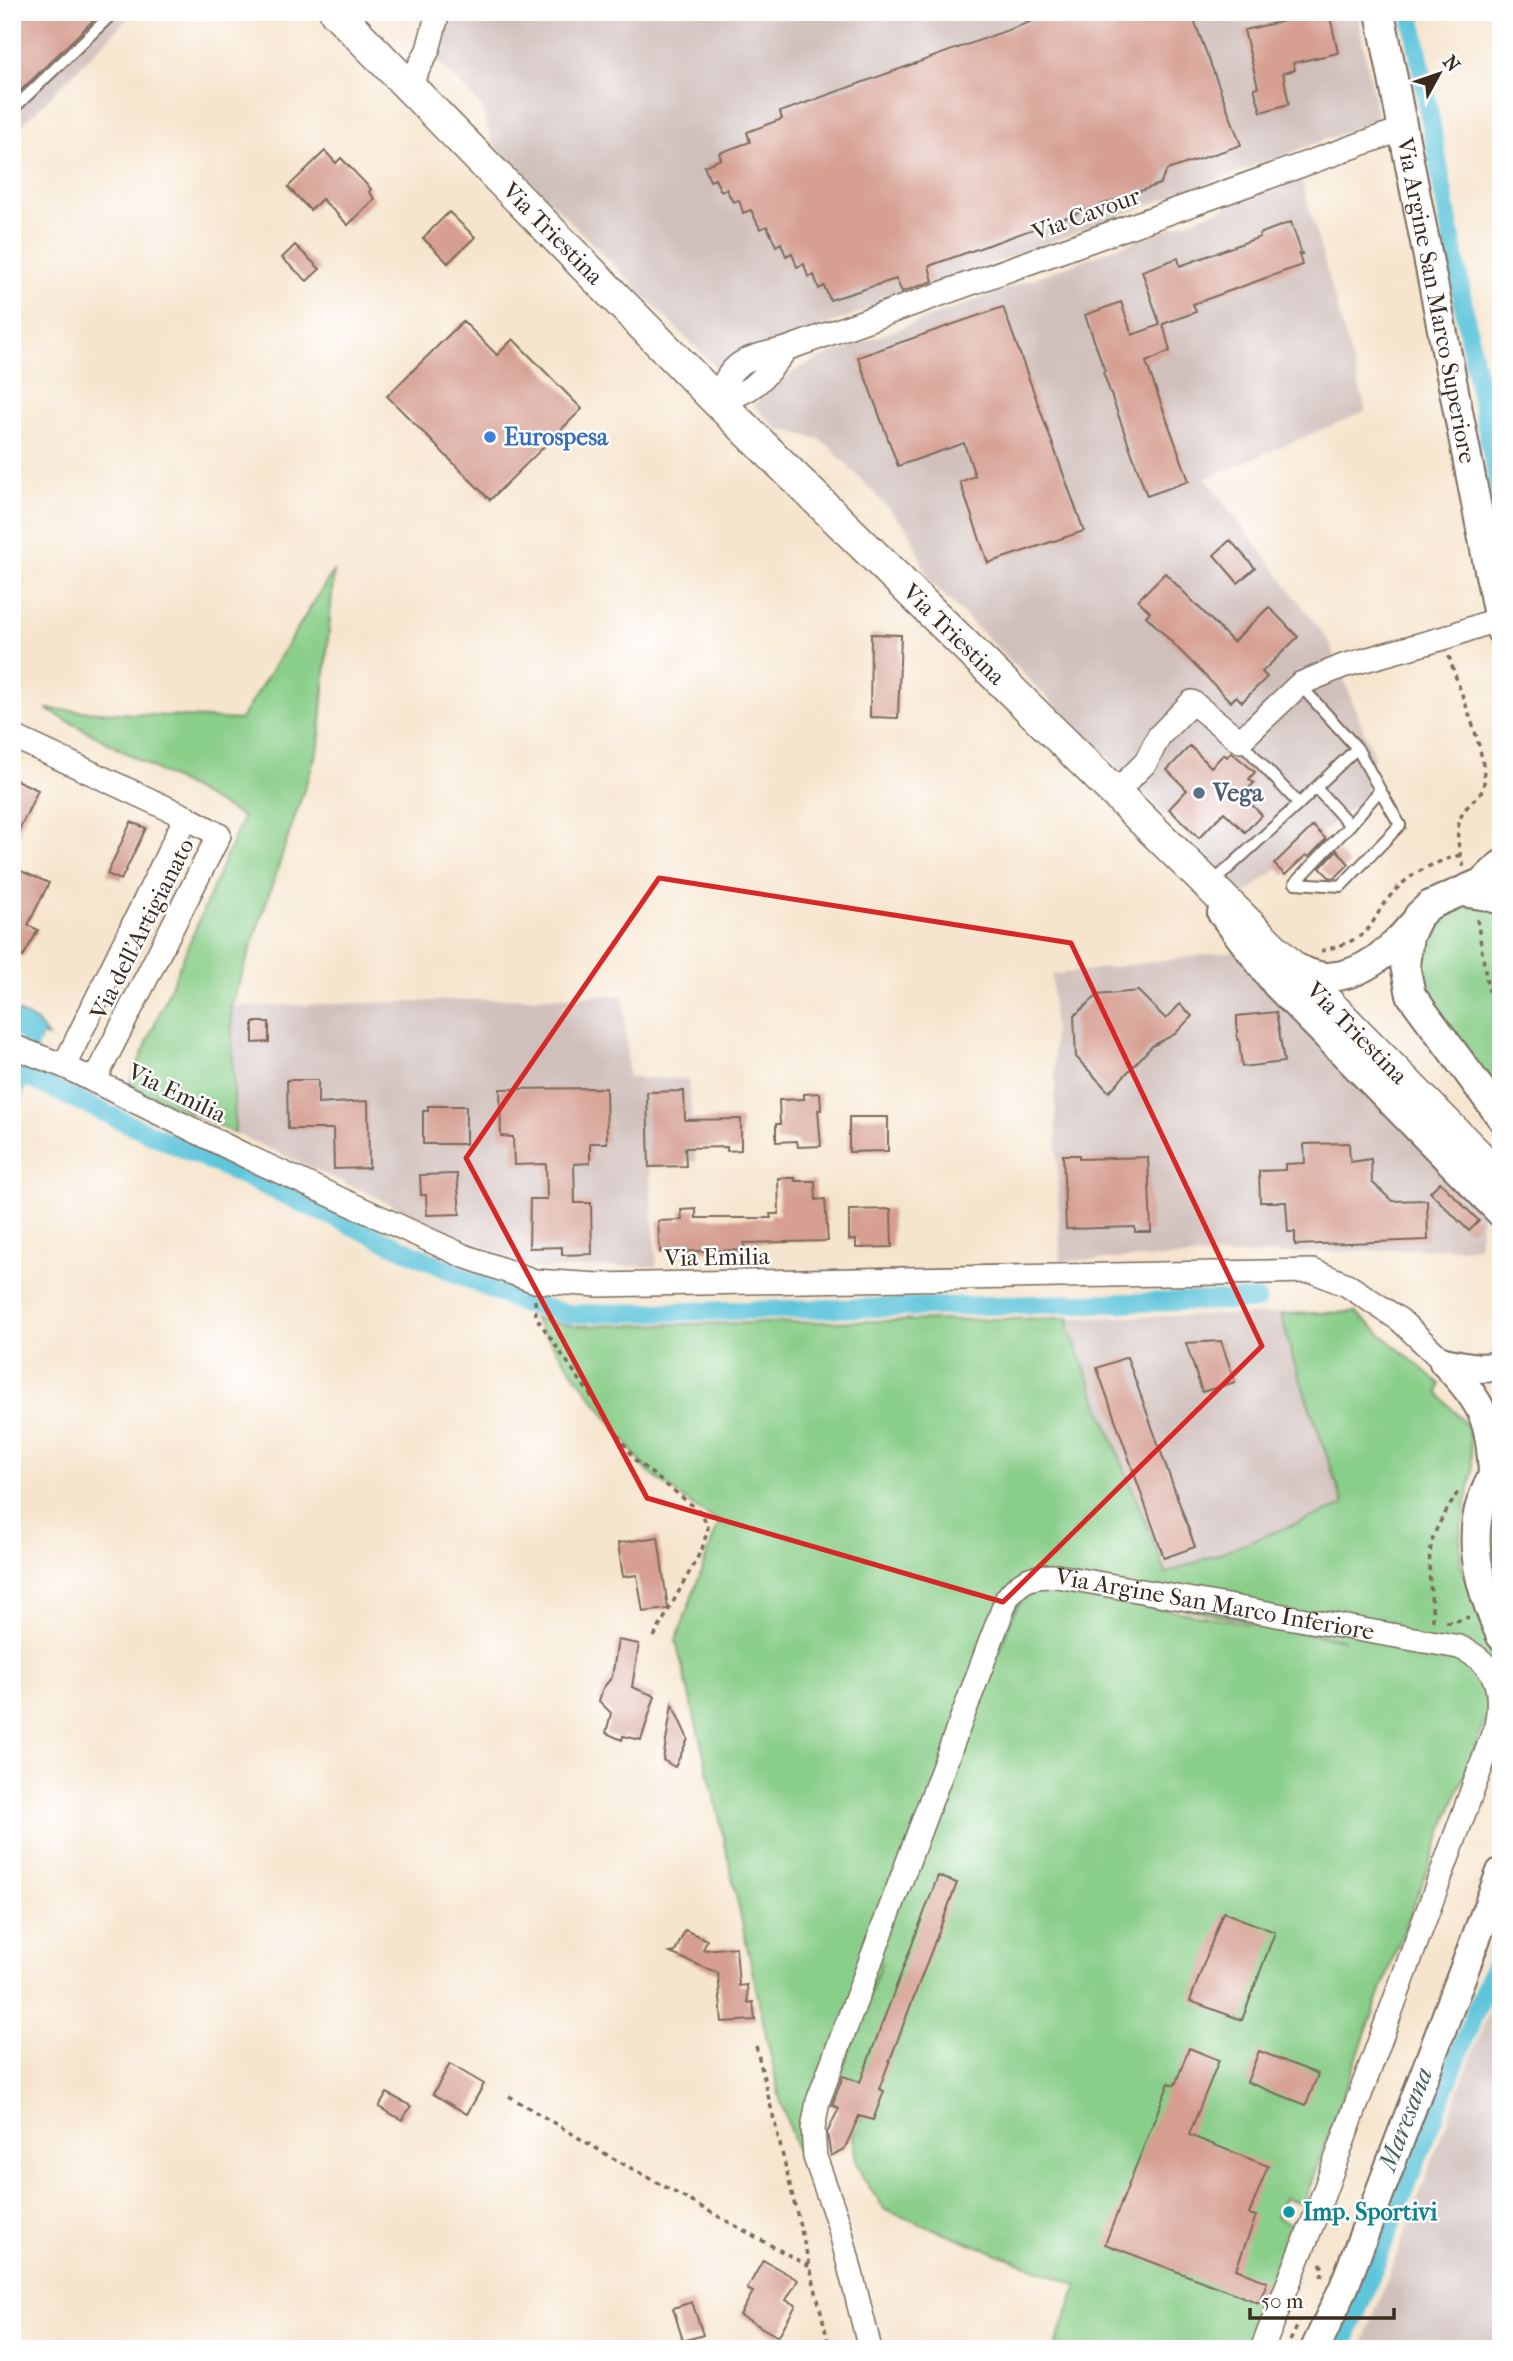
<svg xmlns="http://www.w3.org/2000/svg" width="1513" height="2361" viewBox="0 0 1513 2361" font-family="'IM FELL French Canon',serif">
	<rect width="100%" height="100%" fill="#fff"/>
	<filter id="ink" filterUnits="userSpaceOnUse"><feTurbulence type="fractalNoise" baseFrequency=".0143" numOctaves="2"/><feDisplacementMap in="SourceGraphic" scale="14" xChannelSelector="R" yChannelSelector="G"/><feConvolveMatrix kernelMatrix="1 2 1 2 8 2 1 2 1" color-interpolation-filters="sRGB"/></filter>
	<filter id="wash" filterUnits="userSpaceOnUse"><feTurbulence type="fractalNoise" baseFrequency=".00686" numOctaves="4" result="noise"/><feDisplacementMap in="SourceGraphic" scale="28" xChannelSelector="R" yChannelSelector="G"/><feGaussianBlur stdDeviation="1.57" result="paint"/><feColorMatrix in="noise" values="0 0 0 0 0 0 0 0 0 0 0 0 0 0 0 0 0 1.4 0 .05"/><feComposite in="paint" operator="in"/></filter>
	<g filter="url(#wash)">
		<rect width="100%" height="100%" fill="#f6e5ce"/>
		<path fill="#d0c0bc" d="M 12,12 L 134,12 L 12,135 Z
			M 448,12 L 1357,12 L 1378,120 L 807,332 L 783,345 L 732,384 L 492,143 L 481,106 L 428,50 Z
			M 1301,179 L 1366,411 L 1206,478 L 1330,643 L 1374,757 L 1364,799 L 1245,894 L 929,580 L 909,530 L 828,445 L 820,439 L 776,428 L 753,404 L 798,369 L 818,359 Z
			M 1244,950 L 1484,1188 L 1479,1247 L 1060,1261 L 1052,975 Z
			M 624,995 L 628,1078 L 688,1079 L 696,1162 L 648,1157 L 657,1266 L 533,1269 L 235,1133 L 231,1007 Z
			M 1281,1314 L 1292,1356 L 1344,1505 L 1166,1575 L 1069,1329 L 1069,1318 Z
			M 1501,1980 L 1501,2349 L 1361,2349 L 1475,2047 Z"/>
		<path fill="#89ce89" stroke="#627c54" stroke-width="2" fill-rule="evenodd" d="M 334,570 L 319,745 L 231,1007 L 235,1133 L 129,1085 L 243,817 L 46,709 L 240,720 Z
			M 1461,904 L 1501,911 L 1501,1105 L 1412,975 C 1423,939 1420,917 1461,904 Z
			M 1355,1312 L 1440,1384 L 1438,1393 L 1468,1427 L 1473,1469 L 1460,1534 L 1461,1566 L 1494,1642 L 1501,1663 L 1501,1685 L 1484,1685 L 1488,1704 L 1487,1717 L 1392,1961 L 1303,2205 L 1284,2198 L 1276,2217 L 1295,2226 L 1253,2349 L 1054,2349 L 1078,2285 L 885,2210 L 863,2178 L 856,2162 L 853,2136 L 862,2117 L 830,2104 L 882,1961 L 802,2167 L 780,2099 L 719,1816 L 676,1641 L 719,1522 L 695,1507 L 648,1472 L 533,1318 L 574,1326 L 1069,1318 L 1069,1329 L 1166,1574 L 1344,1505 L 1292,1356 L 1281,1314 ZM 1038,1580 L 1342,1639 L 1343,1640 L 1039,1588 C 1012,1595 1008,1637 997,1658 L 1021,1594 Z
			M 1501,1490 L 1501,1591 L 1490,1569 L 1489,1518 Z"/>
		<path fill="#5ec5db" stroke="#4c787c" stroke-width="2" d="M 12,1009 L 37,1022 L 48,1037 L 41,1035 L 40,1041 L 12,1028 Z"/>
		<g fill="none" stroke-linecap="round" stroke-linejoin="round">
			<path stroke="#5ec5db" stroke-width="19" d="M 1411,12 L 1470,342 L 1501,500
				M 12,1025 L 32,1034 L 12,1099
				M 20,1074 L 519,1302 L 569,1314 L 1257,1300
				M 1342,2349 L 1501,1947"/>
		</g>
		<g id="blocks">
			<path fill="#d69f92" d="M 12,12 L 102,12 L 12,99 Z
				M 1058,12 L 1191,12 L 1241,145 L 1167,170 L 1160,184 L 929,266 L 933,281 L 902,292 L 896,279 L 830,300 L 824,286 L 819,289 L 814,275 L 808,277 L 804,264 L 797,267 L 792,253 L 786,256 L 781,243 L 776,246 L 767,226 L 760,229 L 751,210 L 743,213 L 739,200 L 733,202 L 726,189 L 721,191 L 715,179 L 710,181 L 704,166 L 721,159 L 719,153 L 750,142 L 747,132 L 782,119 L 780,112 Z
				M 1311,12 L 1329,12 L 1338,53 L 1293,63 L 1295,70 L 1283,73 L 1289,104 L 1261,112 L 1254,88 L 1258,87 L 1244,30 L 1312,15 Z
				M 325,151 L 336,163 L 341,158 L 371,189 L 369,192 L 375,199 L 348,225 L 322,199 L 310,210 L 288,187 Z
				M 449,212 L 475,237 L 448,263 L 423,238 Z
				M 1291,222 L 1302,254 L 1299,254 L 1302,265 L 1193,304 L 1196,312 L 1163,324 L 1170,351 L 1146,362 L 1189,481 L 1147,496 L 1103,372 L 1105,371 L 1085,315 L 1121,302 L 1132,335 L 1160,325 L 1142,271 L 1178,258 L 1180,266 L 1260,237 L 1259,234 Z
				M 295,245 L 320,269 L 307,281 L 282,258 Z
				M 1003,307 L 1084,531 L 988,563 L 960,482 L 975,476 L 964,443 L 898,466 L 858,357 Z
				M 463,321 L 497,355 L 513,339 L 582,409 L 490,500 L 387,396 Z
				M 1230,540 L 1255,568 L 1238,583 L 1214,555 Z
				M 1165,573 L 1233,642 L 1269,607 L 1298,637 L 1262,672 L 1267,677 L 1242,702 L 1236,696 L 1231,702 L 1146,616 L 1150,612 L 1138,600 Z
				M 871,634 L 901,635 L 898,718 L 870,717 Z
				M 1190,746 L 1211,767 L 1224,754 L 1227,757 L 1231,752 L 1255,772 L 1249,779 L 1254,783 L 1242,795 L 1262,815 L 1245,832 L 1224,812 L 1199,838 L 1169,809 L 1187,790 L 1167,770 Z
				M 12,778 L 38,790 L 12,845 Z
				M 131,822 L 146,828 L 121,880 L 107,874 Z
				M 1313,826 L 1326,839 L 1309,857 L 1306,855 L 1285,875 L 1274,864 Z
				M 1337,850 L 1349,864 L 1335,878 L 1329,877 L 1320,868 Z
				M 21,871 L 49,883 L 28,925 L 38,930 L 23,957 L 14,953 L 12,957 L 12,890 Z
				M 1138,991 L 1166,1019 L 1180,1004 L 1192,1016 L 1175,1034 L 1152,1046 L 1109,1092 L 1076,1057 L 1074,1016 L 1098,995 Z
				M 1276,1012 L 1284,1062 L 1242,1067 L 1239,1040 L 1237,1039 L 1237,1016 Z
				M 253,1022 L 269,1022 L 269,1042 L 253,1043 Z
				M 287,1080 L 318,1080 L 318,1104 L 368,1101 L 369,1168 L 334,1169 L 333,1129 L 288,1129 Z
				M 606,1088 L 607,1143 L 590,1143 L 590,1163 L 574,1164 L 575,1203 L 591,1203 L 592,1254 L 562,1255 L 562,1247 L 529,1248 L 530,1199 L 547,1199 L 546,1164 L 514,1165 L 513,1137 L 501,1136 L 500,1089 Z
				M 684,1091 L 685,1120 L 741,1119 L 741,1150 L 727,1151 L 727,1147 L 685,1148 L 686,1166 L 649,1167 L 647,1092 Z
				M 820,1093 L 821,1110 L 818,1110 L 821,1146 L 798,1147 L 797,1141 L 776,1142 L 776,1124 L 780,1124 L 779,1100 L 804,1099 L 804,1094 Z
				M 428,1106 L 466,1106 L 466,1144 L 423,1144 L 423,1111 L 428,1111 Z
				M 849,1117 L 888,1117 L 888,1151 L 849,1152 Z
				M 1349,1143 L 1350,1162 L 1371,1159 L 1372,1182 L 1392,1201 L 1427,1200 L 1428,1240 L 1295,1245 L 1295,1232 L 1288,1232 L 1286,1202 L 1260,1202 L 1259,1171 L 1285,1170 L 1285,1164 L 1305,1163 L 1304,1144 Z
				M 1063,1155 L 1079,1155 L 1079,1159 L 1148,1157 L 1151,1232 L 1135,1232 L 1135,1227 L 1066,1229 Z
				M 457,1174 L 460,1214 L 427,1215 L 426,1195 L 421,1195 L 420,1175 Z
				M 778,1178 L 795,1178 L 795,1181 L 815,1181 L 816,1200 L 825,1199 L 828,1241 L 744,1243 L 744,1250 L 660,1252 L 658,1221 L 682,1220 L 681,1210 L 696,1209 L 696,1218 L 771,1218 L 770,1214 L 779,1214 Z
				M 1440,1182 L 1479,1221 L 1469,1231 L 1430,1192 Z
				M 891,1209 L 892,1247 L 856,1248 L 856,1240 L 849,1240 L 849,1210 Z
				M 1221,1341 L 1235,1382 L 1202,1392 L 1186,1343 Z
				M 1127,1357 L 1195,1547 L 1164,1558 L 1097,1368 Z
				M 658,1537 L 668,1609 L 643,1612 L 637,1575 L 623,1577 L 618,1543 Z
				M 618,1640 L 639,1644 L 632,1687 L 655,1696 L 641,1740 L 623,1736 L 622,1740 L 606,1733 L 611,1713 L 599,1701 L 603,1688 L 612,1677 Z
				M 672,1704 L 688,1739 L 675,1767 L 663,1760 Z
				M 938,1876 L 957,1883 L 879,2089 L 884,2091 L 873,2120 L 859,2116 L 845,2148 L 831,2156 L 827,2133 L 839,2108 L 832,2105 L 843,2076 L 860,2082 Z
				M 1223,1912 L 1275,1932 L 1242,2020 L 1190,2001 Z
				M 685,1930 L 707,1940 L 703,1950 L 736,1947 L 739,1986 L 747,1985 L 748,2003 L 753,2002 L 755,2020 L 722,2022 L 718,1973 L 670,1953 L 675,1952 Z
				M 1189,2048 L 1219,2060 L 1189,2135 L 1268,2166 L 1249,2214 L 1256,2216 L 1236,2269 L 1267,2282 L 1259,2303 L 1105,2244 L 1169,2083 L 1175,2085 Z
				M 1259,2051 L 1318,2074 L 1306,2105 L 1247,2082 Z
				M 450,2064 L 484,2084 L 467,2114 L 433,2094 Z
				M 387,2093 L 411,2106 L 402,2120 L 379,2107 Z
				M 763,2260 L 798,2280 L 786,2300 L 796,2305 L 778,2337 L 740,2315 L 753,2292 L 747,2289 Z
				M 692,2302 L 703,2335 L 683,2341 L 673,2308 Z"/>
		</g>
	</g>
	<g filter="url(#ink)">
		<use href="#blocks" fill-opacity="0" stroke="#7c6b5c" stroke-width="2"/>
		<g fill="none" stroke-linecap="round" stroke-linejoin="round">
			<defs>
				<path id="service" d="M 12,110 L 114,12
					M 1316,788 L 1350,825 L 1380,790 L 1357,748
					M 1299,804 L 1357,748 L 1300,685
					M 1350,825 L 1295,883 L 1341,886 L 1400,825 L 1380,790
					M 1211,884 L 1299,804 L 1240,741"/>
				<g id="minor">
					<path d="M 409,86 L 428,50 L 438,12"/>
					<path d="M 786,349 C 764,378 754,393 717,401 C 730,359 748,358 786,349 L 1403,129"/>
					<path d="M 12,736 L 186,817 L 219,835 L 94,1081"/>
					<path d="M 1115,793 L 1146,762 L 1159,736 L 1192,702 L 1240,741 L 1300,684 L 1343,666 L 1444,638 L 1498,619"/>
					<path d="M 12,1046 L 64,1066 L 248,1157 L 464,1256 L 535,1281 L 599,1285 L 1313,1271 L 1347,1285 L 1400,1320 L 1444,1362"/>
					<path d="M 64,1066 L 186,817"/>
					<path id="s1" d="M 870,2349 L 839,2225 L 815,2157 L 813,2129 L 818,2101 L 1007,1598 C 1021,1579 1033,1575 1057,1576 L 1459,1647 C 1497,1664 1503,1688 1496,1726 L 1313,2222 L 1262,2349"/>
				</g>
				<g id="tertiary">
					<path id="s2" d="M 1380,12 L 1501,631"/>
					<path d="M 1501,865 L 1483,882 L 1430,905 L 1419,915 L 1409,936 L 1405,965 L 1411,995 L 1501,1117"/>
					<path d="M 1462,892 L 1488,896 L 1501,900"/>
					<path d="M 1222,913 L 1277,985 L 1501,1213"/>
					<path d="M 1290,965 C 1301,970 1315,977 1327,977 C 1364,976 1391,950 1414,923"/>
					<path d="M 1444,1362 C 1482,1402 1491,1419 1493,1475"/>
					<path d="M 1444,1362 C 1464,1366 1481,1371 1501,1365"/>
					<path d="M 1501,1459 C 1492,1478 1480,1498 1477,1520 C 1471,1559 1485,1600 1501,1636"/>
					<path d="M 1315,2349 L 1344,2287 L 1501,1872"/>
				</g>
				<g id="secondary">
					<path id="s3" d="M 336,12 L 717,401 L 1290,965 L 1501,1179"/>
				</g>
			</defs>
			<use href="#service" stroke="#7c6b5c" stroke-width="14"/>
			<use href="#minor" stroke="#7c6b5c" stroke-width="26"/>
			<use href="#tertiary" stroke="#7c6b5c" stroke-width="32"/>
			<use href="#secondary" stroke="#7c6b5c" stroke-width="35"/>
			<path stroke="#7c6b5c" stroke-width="3.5" stroke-dasharray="5 5" stroke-linecap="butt" d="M 1449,656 C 1459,692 1485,745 1484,781 C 1484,794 1476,797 1468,806 C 1452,823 1458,848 1464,868
				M 1477,919 L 1487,984 L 1501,1030
				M 1321,951 C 1332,948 1346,944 1357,938 C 1373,929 1376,913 1387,900 C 1406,875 1431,863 1460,855
				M 535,1300 L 536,1317 L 636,1461 L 702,1513 L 708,1528 L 702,1549 L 654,1637
				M 1433,1621 C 1432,1596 1426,1568 1432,1542 C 1436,1525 1449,1508 1458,1492
				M 1446,1622 L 1453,1622 L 1469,1617
				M 756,2046 L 830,2349
				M 509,2096 L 609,2156 L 810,2267
				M 1320,2263 L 1323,2268 L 1321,2278
				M 1290,2341 L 1299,2323"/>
			<use href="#service" stroke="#fff" stroke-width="10"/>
			<use href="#minor" stroke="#fff" stroke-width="23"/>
			<use href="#tertiary" stroke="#fff" stroke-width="28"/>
			<use href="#secondary" stroke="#fff" stroke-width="32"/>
		</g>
	</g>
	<path fill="none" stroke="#d62828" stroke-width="5" stroke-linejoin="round" d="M 659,878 L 1071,943 L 1262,1346 L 1003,1602 L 647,1498 L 466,1158 Z"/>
	<circle fill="#3f7fe0" stroke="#fff" stroke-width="2.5" cx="490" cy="437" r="7"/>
	<circle fill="#5c6f8a" stroke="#fff" stroke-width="2.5" cx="1199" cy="793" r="7"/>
	<circle fill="#0f9aa8" stroke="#fff" stroke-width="2.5" cx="1289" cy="2212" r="7"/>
	<g text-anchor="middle" stroke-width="5" stroke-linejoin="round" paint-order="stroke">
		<g font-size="24" fill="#3b2a1e" stroke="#fff">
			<text transform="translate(1086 214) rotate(-20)" y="8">Via Cavour</text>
			<text dy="8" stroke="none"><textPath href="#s3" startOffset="310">Via Triestina</textPath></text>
			<text dy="8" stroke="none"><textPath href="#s2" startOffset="294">Via Argine San Marco Superiore</textPath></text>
			<text dy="8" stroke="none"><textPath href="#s3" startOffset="877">Via Triestina</textPath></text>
			<text transform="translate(142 929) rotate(-63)" y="8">Via dell'Artigianato</text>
			<text dy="8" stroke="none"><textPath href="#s3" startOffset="1444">Via Triestina</textPath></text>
			<text transform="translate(177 1093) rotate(26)" y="8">Via Emilia</text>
			<text transform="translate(717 1257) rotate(-1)" y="8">Via Emilia</text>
			<text dy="8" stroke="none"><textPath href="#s1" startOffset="1012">Via Argine San Marco Inferiore</textPath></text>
		</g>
		<g font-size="24" font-weight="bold" fill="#366cbe" stroke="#fff" text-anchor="start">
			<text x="504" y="445">Eurospesa</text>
		</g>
		<g font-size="24" font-weight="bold" fill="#4e5e75" stroke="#fff" text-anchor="start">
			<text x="1213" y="801">Vega</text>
		</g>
		<g font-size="24" font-weight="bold" fill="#0d838f" stroke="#fff" text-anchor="start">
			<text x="1303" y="2220">Imp. Sportivi</text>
		</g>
		<g font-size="26" font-style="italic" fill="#476060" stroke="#fff">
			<text transform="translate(1405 2119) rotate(-69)" y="9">Maresana</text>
		</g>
	</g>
	<rect width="1513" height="2361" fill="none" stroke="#fff" stroke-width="42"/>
	<g transform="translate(1439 74) rotate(50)" stroke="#ffffff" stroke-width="5" paint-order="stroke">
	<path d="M0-5L12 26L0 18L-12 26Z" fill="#3b2a1e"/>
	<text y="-10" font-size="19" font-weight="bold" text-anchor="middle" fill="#3b2a1e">N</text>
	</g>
	<path d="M1250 2308v10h144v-10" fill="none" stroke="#3b2a1e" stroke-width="3.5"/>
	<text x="1261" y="2308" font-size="21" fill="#3b2a1e" stroke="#ffffff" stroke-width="5" paint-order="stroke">50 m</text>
</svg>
